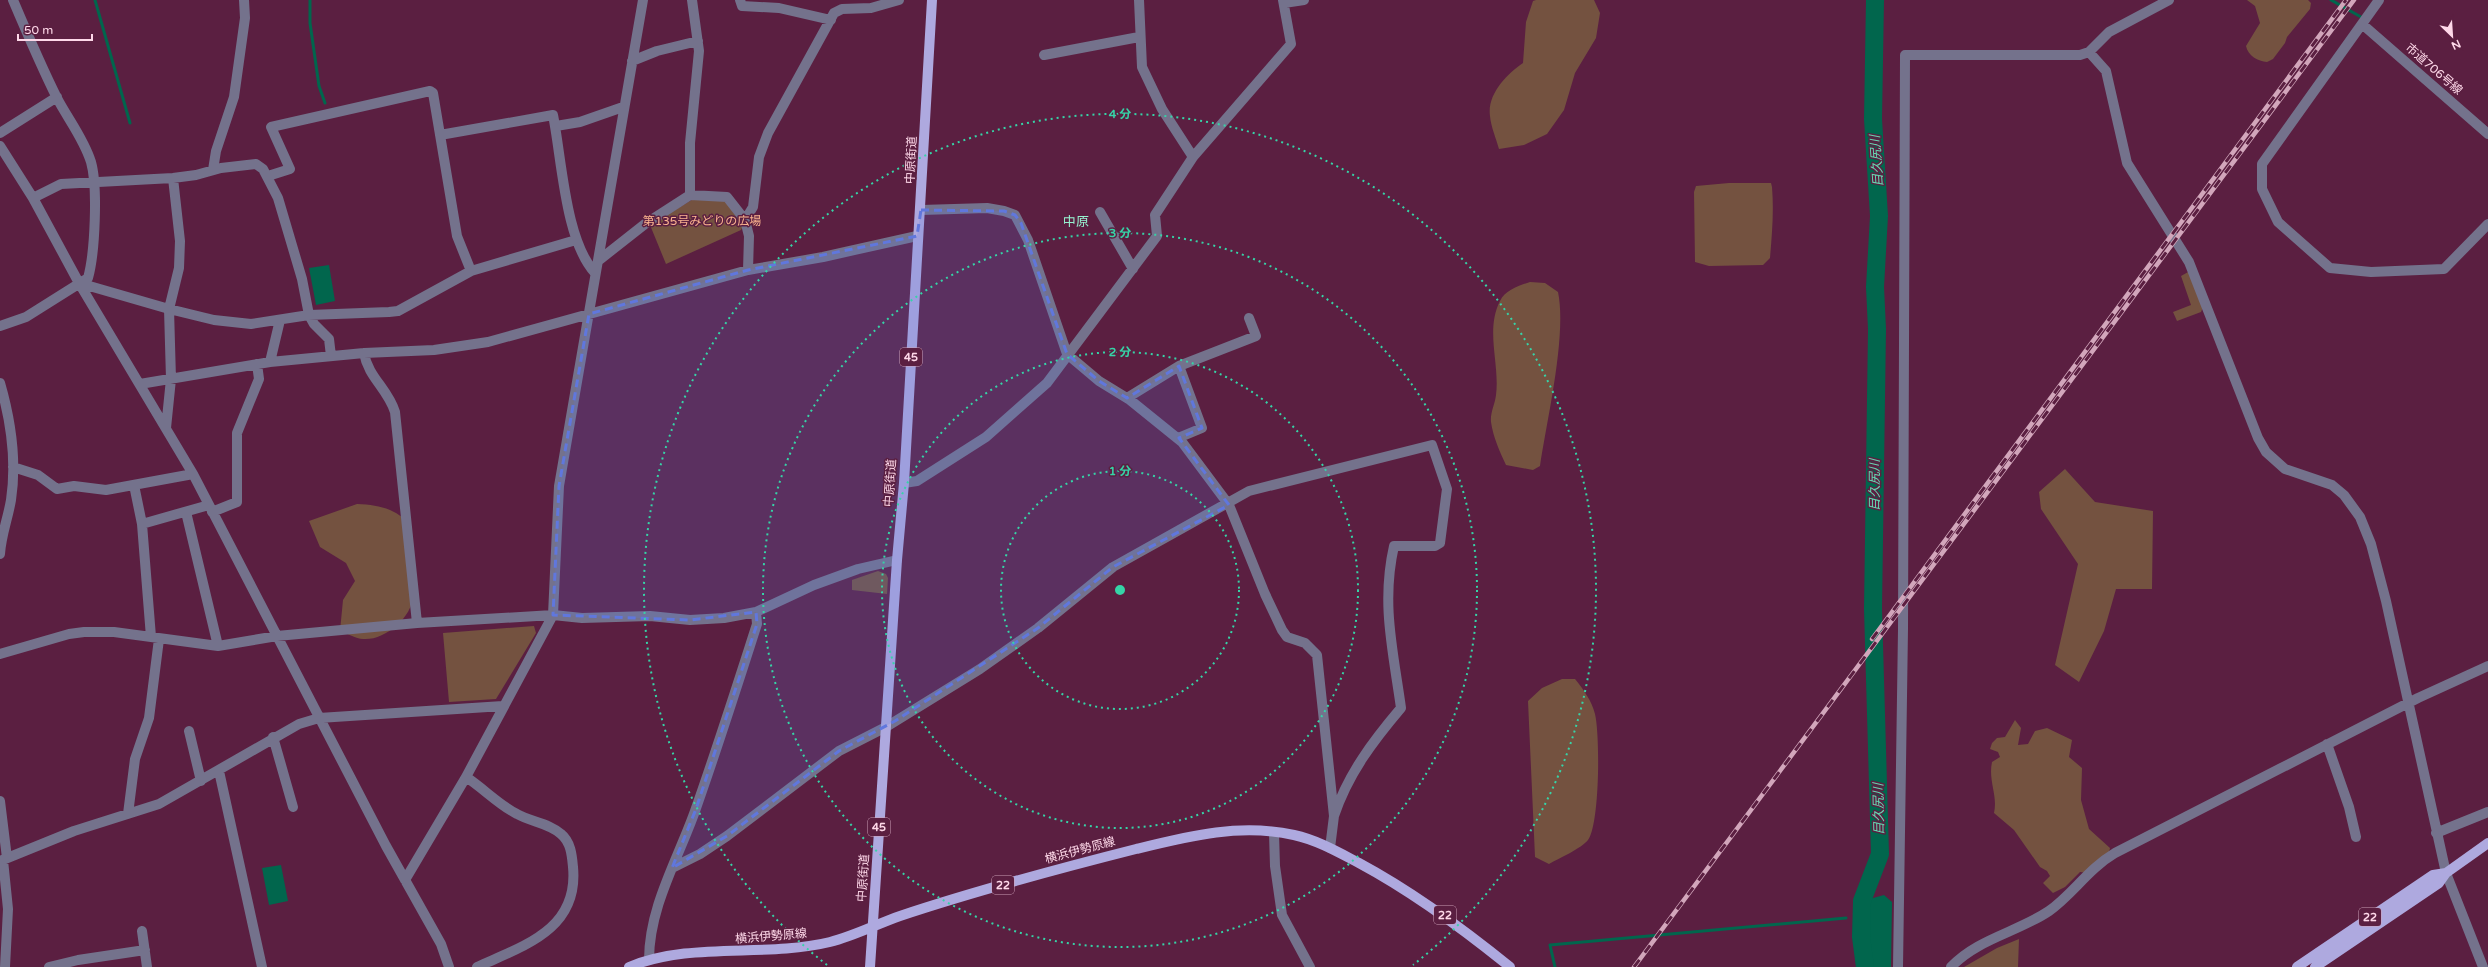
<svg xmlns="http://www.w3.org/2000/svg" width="2488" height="967" viewBox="0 0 2488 967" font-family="'Varela Round','Noto Sans JP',sans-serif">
	<rect width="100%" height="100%" fill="#5b1f41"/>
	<path fill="#745240" d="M 1536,0 L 1594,0 L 1600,13 L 1596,38 L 1575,73 L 1564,110 L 1547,134 L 1524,145 L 1499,149 C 1496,138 1491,127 1490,116 C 1487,94 1507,74 1523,63 L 1526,22 L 1533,1 Z
		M 2247,0 L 2308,0 L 2311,3 L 2310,9 L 2287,37 L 2285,43 L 2273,59 L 2267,62 C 2258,61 2248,56 2246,46 L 2260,23 L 2255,6 Z
		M 1729,183 L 1771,183 L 1772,187 C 1774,212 1772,234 1770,258 L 1763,265 L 1709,266 L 1695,262 L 1694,192 L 1696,186 Z
		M 695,198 L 725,200 L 743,226 L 741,230 L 666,264 L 650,225 Z
		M 2190,271 L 2203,307 L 2201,312 L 2177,321 L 2173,312 L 2191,305 L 2181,276 Z
		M 1530,282 L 1545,283 L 1558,292 C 1567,335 1547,419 1540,466 L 1533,470 L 1506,465 C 1500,452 1493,437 1491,422 C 1490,413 1495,404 1496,395 C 1500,364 1485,330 1500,301 C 1505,290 1520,285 1530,282 Z
		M 2065,469 L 2095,502 L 2153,511 L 2152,589 L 2116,589 L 2104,631 L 2079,682 L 2055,665 L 2078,564 L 2041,509 L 2039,492 Z
		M 357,504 C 378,505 393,508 408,522 C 410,546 414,572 413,596 C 412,618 384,641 363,639 C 356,639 347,633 340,631 L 343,600 L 355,581 L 346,563 L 320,547 L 309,521 Z
		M 878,571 L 886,574 L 888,578 L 887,594 L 852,590 L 852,580 Z
		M 534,626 L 536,633 L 496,699 L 449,702 L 443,633 Z
		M 1562,679 L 1575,679 C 1583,689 1592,701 1595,714 C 1600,734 1600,824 1588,840 C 1582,848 1558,859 1549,864 L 1535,857 L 1528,701 L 1542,688 Z
		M 2015,720 L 2021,728 L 2018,745 L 2028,744 L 2035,731 L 2047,728 L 2072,740 L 2069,757 L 2082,768 L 2081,800 L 2089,829 L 2110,848 L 2108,857 L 2089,873 L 2080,872 L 2065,887 L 2053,893 L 2043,883 L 2050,876 L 2047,871 L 2040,867 L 2014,830 L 1994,813 C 1998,795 1988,781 1992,762 L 2000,757 L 1998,752 L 1990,749 L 1992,743 L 1997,738 L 2005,737 Z
		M 2019,939 L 2018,967 L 1964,967 L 1997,948 Z"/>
	<path fill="#01664d" d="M 329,265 L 335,301 L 316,305 L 309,268 Z
		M 281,865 L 288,901 L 269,905 L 262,868 Z
		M 1884,895 L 1892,902 L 1891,967 L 1856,967 L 1854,908 L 1862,901 Z"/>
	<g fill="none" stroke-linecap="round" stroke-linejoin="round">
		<path stroke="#01664d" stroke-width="3" d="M 95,0 L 130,123
			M 310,0 L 310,23 L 319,86 L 325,103
			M 2331,0 L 2361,17
			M 1555,967 L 1550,945 L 1846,918"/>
		<path stroke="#01664d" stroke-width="18" d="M 1865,967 L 1861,937 L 1862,901 L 1880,854 L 1873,609 L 1877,329 L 1875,287 L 1879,216 L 1873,119 L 1875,0"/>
		<path stroke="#74728c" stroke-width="10" d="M 740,0 L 742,6 L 779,8 L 831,20
			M 1139,0 L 1142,67 L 1162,109 L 1193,157
			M 2379,0 L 2262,164 L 2262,189 L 2278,222 L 2330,268 L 2371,272 L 2444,269 L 2488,224
			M 1284,3 L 1304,0
			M 2362,24 L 2488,134
			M 2089,52 L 2106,71 L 2127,163 L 2189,262 L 2258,438 L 2266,452 L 2285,469 L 2332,485 L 2344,495 L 2360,517 L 2371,544 L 2386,601 L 2446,873 L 2483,967
			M 1044,55 L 1139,37
			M 632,61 L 657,51 L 698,41
			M 556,126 L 580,122 L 623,107
			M 0,133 L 57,97
			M 440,135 L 553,115 C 562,160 565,240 595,273
			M 0,146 L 33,198 L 79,283 L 193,474 L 386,846 L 441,944 L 449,967
			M 213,170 L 216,151 L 234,97 L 245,18 L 244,0
			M 268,176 L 290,169 L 271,127 L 430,91 L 433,93 L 457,236 L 471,271
			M 690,195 L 690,143 L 699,51 L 692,0
			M 33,198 L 61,184 L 173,178 L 196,175 L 221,168 L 256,164 L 263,169 L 278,198 L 302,279 L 309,315 L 314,324 L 329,339 L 331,356
			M 921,210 L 987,208 L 1004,211 L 1015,215 L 1028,240 L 1067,354 L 1099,381 L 1130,400 L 1182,442 L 1229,505 L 1265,594 L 1282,630 L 1287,637 L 1305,643 L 1317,655 L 1334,816 L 1330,848
			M 1100,212 L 1133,269
			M 598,261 L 645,224 L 690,195 L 727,197 L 745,220
			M 748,270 L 749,236 L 745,220 L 753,207 L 759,157 L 768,133 L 834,13 L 842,9 L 871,8 L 899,0
			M 79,283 L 169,309 L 214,320 L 251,324 L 309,315 L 389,312 L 398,311 L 471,271 L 576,240
			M 0,326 L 26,317 L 88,278 C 95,253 98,187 91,162 C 84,139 68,119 57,98 C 41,66 27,33 13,0
			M 364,353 C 368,377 388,389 395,412 L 417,623
			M 270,362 L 280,320
			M 0,383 C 11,421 17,460 11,500 C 8,518 1,536 0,554
			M 140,384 L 270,362 L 364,353 L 434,350 L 488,342 L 748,270 L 823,257 L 917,236
			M 1127,398 L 1179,366 L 1256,336 L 1249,318
			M 166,428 L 171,379 L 169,309 L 179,268 L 180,241 L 173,178
			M 1178,438 L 1202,428 L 1179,366
			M 13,467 L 38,475 L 57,489 L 74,486 L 106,490 L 193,474
			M 904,483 L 917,481 L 986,437 L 1047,383 L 1157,236 L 1155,215 L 1193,157 L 1291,44 L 1283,0
			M 134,485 L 142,524 L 151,637
			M 186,512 L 218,646
			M 212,512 L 237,502 L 237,433 L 259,379 L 257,364
			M 142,524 L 209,505
			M 0,654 L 69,634 L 84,632 L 114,632 L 218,646 L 277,636 L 417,623 L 553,615 L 582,618 L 650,616 L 690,620 L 724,618 L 756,612 L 814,585 L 858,569 L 897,560
			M 189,731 L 201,781
			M 273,737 L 293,807
			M 2327,744 L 2349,807 L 2356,837
			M 219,771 L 262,967
			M 466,777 C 483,788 499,805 517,814 C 531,822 549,823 561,834 C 571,842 572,856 573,867 C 579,930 523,946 477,967
			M 0,801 L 7,858
			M 128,814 L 135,759 L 149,718 L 159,639
			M 1274,833 L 1275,866 L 1282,915 L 1310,967
			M 2436,833 L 2488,812
			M 3,860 L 8,909 L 5,967
			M 0,861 L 74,831 L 159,804 L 299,724 L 319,718 L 503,706
			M 672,868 L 700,854 L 727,836 L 839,751 L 886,727 L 980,669 L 1038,628 L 1113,567 L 1249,491 L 1432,445 L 1447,489 L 1440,543 L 1435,546 L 1394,546 C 1381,603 1393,650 1401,708 C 1373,741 1348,774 1334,816
			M 405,880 L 466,777 L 553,615 L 559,486 L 643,0
			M 142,931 L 147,967
			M 649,960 C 649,907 678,859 695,811 C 717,749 737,686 757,624 L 756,612
			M 49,967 L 78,960 L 145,950
			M 1898,967 L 1903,629 L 1905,55 L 2080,55 L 2089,52 L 2109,32 L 2169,0
			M 1951,967 C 1977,939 2018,932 2049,911 C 2073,894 2088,869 2115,853 L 2418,698 L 2488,666"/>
		<path stroke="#aea9df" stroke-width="10" d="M 629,967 C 692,941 764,958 830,942 C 854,936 877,924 900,916 C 978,890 1057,869 1136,849 C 1189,836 1240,823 1294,835 C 1317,840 1338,852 1359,863 C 1413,892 1462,928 1510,967
			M 870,967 L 897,560 L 904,483 L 932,0
			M 2297,967 L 2433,875 L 2446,873
			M 2315,967 L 2439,883 L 2446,873 L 2488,843"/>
		<defs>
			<path id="rail" d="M 1872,639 L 2346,0
				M 1634,967 L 2354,0"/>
		</defs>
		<use href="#rail" stroke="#d2a6bb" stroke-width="4.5"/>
		<use href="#rail" stroke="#5b1f41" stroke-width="3" stroke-dasharray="9" stroke-linecap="butt"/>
	</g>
	<path fill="#6077dd" fill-opacity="0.2" stroke="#6077dd" stroke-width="3" stroke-dasharray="8 5" stroke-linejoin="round" d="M 921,210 L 1004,211 L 1015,215 L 1021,223 L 1067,354 L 1099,381 L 1127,398 L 1179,366 L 1202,428 L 1179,438 L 1229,505 L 1113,567 L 1038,628 L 895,721 L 839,751 L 727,836 L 672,868 L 696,809 L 757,624 L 756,612 L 690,620 L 553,615 L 559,486 L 589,314 L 748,270 L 917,236 Z"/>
	<g fill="none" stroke="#36d4a7" stroke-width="2" stroke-dasharray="2 4">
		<circle cx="1120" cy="590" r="119"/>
		<circle cx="1120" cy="590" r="238"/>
		<circle cx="1120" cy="590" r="357"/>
		<path d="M827 965A476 476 0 1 1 1413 965"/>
	</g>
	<g text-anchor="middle" stroke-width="3" stroke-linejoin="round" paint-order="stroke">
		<g fill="#5b1f41" stroke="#cda0b7" stroke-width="1">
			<rect x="900" y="348" width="22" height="18" rx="3"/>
			<rect x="868" y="818" width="22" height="18" rx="3"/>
			<rect x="992" y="876" width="22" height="18" rx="3"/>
			<rect x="1434" y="906" width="22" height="18" rx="3"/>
			<rect x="2359" y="908" width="22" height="18" rx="3"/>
		</g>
		<g font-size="11" font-weight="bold" fill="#fed8e9">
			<text x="911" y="361">45</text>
			<text x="879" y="831">45</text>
			<text x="1003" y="889">22</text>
			<text x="1445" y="919">22</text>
			<text x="2370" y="921">22</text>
		</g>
		<g font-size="12" fill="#fed8e9" stroke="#5b1f41">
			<text transform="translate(2434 69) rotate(41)" y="4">市道706号線</text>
			<text transform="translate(911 160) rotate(-87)" y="4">中原街道</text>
			<text transform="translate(890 483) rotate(-86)" y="4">中原街道</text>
			<text transform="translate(1080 850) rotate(-15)" y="4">横浜伊勢原線</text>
			<text transform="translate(863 878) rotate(-86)" y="4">中原街道</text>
			<text transform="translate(771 936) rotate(-5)" y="4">横浜伊勢原線</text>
		</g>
		<g font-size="12" fill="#fbb48f" stroke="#5b1f41">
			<text x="702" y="225">第135号みどりの広場</text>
		</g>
		<g font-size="13" font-style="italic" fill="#65d9b2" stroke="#5b1f41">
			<text transform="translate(1876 161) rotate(-94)" y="5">目久尻川</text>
			<text transform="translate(1874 485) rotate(-90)" y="5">目久尻川</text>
			<text transform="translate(1878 809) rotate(-91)" y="5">目久尻川</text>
		</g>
		<g font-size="13" fill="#96f1cf" stroke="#5b1f41">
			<text x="1076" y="226">中原</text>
		</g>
	</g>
	<circle cx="1120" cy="590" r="6" fill="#36d4a7" stroke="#5b1f41" stroke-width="2"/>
	<g font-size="12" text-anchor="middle" font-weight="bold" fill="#36d4a7" stroke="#5b1f41" stroke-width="3" stroke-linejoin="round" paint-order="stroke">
		<text x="1120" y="118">4 分</text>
		<text x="1120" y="237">3 分</text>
		<text x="1120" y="356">2 分</text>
		<text x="1120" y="475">1 分</text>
	</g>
	<g transform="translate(2452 36) rotate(155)" stroke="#5b1f41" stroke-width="3" paint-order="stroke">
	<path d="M0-3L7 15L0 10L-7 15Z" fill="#fed8e9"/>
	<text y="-6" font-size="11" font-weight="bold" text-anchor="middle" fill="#fed8e9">N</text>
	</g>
	<path d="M18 34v6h74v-6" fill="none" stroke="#fed8e9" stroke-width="2"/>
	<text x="24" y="34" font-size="12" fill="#fed8e9" stroke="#5b1f41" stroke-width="3" paint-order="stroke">50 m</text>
</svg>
